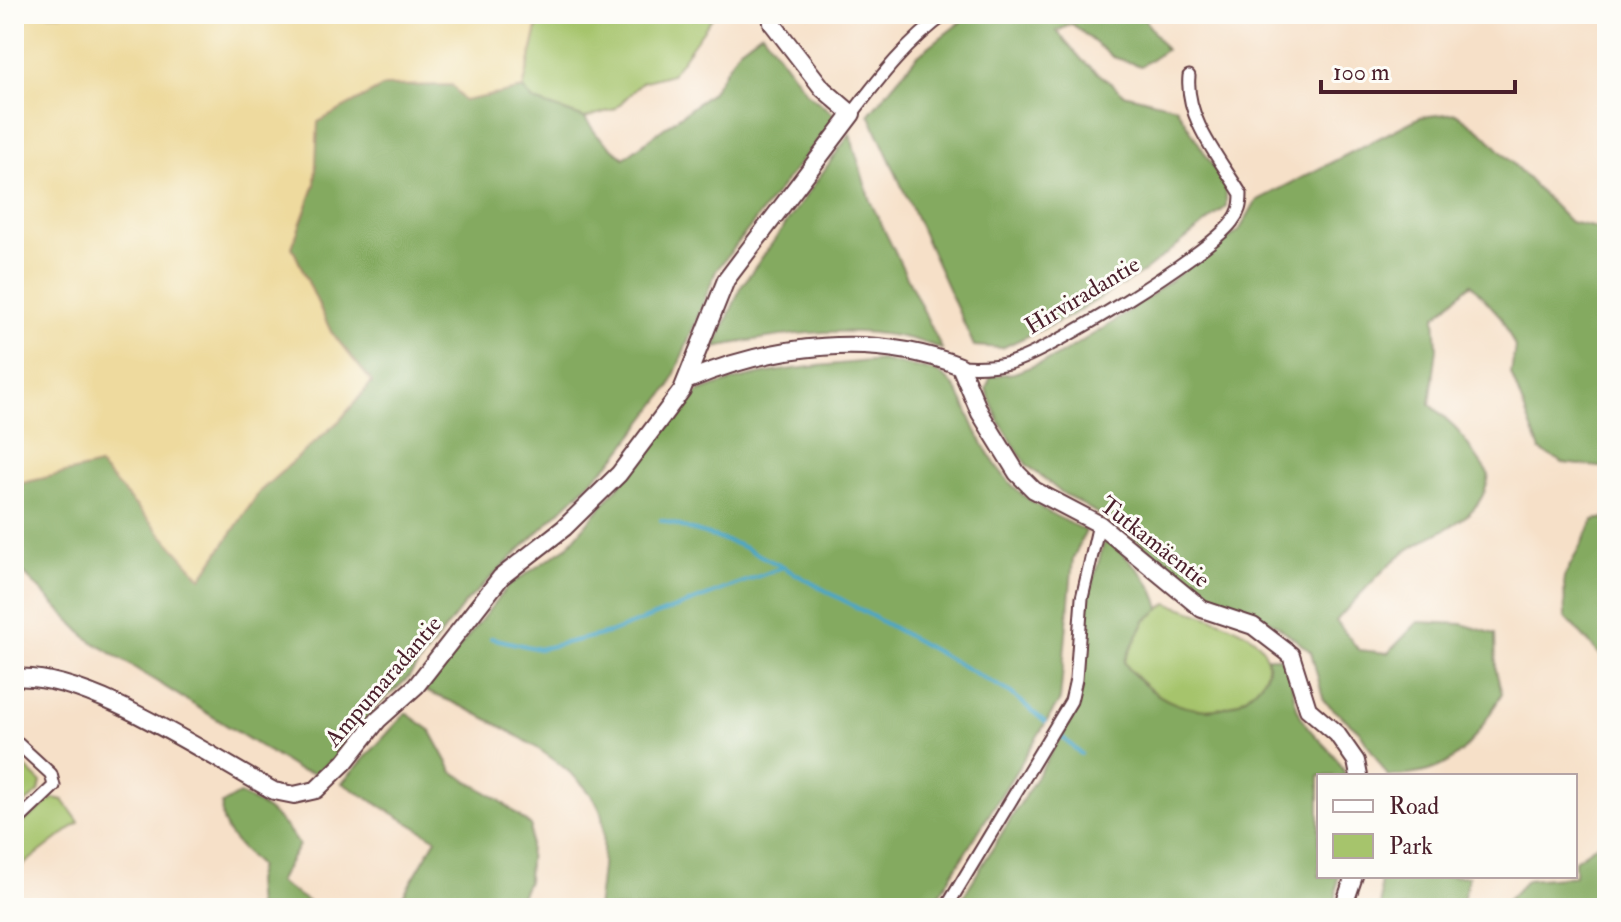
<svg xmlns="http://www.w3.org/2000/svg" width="1621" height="922" viewBox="0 0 1621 922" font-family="'IM FELL Double Pica',serif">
	<rect width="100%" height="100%" fill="#fdfcf7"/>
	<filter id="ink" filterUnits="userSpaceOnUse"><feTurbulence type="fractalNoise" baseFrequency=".0125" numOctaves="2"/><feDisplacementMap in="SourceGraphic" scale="16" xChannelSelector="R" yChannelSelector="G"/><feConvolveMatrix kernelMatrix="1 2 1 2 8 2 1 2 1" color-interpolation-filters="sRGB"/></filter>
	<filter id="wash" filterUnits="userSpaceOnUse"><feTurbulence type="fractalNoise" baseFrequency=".006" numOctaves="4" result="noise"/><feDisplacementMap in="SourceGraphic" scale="32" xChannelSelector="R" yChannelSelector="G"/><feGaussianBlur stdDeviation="1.8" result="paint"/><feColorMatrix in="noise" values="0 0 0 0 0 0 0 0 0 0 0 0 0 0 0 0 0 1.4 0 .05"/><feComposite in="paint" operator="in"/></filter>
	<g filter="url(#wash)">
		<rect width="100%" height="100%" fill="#f6e0c8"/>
		<path fill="#a6c46c" stroke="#78724c" stroke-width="2" d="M 540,14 L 715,14 L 672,74 L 642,82 L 615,109 L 585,118 L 534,101 L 523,90 Z
			M 1167,603 C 1190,611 1235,623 1253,638 C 1290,666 1247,711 1212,712 C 1179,713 1141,688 1124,662 L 1145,621 Z
			M 14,756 L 41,782 L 39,792 L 14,812 Z
			M 53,798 L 63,800 L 79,822 L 14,872 L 14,830 Z"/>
		<path fill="#84aa60" stroke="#676446" stroke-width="2" d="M 971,14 L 1141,14 L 1166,50 L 1141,66 L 1113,57 L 1072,24 L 1057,31 L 1082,60 L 1124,94 L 1176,107 L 1226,187 L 1226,207 L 1142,273 L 1068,317 L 1002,348 L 974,346 L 869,114 L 918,55 Z
			M 762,32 L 807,93 L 836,116 L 716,271 L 670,386 L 617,456 L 466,602 L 408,678 L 373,710 L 339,755 L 315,773 L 298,770 L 87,638 L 14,563 L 14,485 L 99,465 L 202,577 L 260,491 L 340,420 L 372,383 L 331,332 L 292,247 L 315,184 L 317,122 L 384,86 L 452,85 L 464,101 L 523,89 L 534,101 L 585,118 L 597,135 L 624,158 L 711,93 L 739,49 Z
			M 1456,113 L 1483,133 L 1570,222 L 1607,230 L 1607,468 L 1563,463 L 1540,450 L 1511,374 L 1515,347 L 1501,317 L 1471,284 L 1435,317 L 1437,348 L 1430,404 L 1457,429 L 1489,475 C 1481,527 1431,529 1397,558 C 1375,577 1355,600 1336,621 L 1359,650 L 1388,653 L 1418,622 L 1462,624 L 1495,634 L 1496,671 L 1502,694 C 1470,747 1455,776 1388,776 L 1359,731 L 1324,701 L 1311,652 L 1277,625 L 1245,608 L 1214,600 L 1120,527 L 1059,491 L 1026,464 L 999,421 L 986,389 L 991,376 L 1014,373 L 1054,358 L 1115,321 L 1239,231 L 1256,201 L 1420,117 Z
			M 850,134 L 870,201 L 942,349 C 873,320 786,333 715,347 L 741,287 Z
			M 881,360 C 899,365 932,367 946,378 C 961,391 968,414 976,431 C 1006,491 1028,503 1086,531 L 1073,558 L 1060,700 L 931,908 L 597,908 C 600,888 608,828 600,810 C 580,762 473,709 425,691 L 508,586 L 567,547 L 698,392 C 757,369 819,366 881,360 Z
			M 1607,518 L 1607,662 L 1565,617 L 1564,577 L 1594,520 Z
			M 1104,542 L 1111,543 C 1132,563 1154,580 1160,609 L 1145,621 L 1124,662 C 1152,704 1215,730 1255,689 C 1264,680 1271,670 1267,657 L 1279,657 C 1295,673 1290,690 1298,710 C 1309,738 1335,747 1346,776 L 1319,776 L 1319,876 L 1338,876 L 1335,908 L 956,908 L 1077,711 L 1087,649 L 1087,603 Z
			M 406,713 L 430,730 L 453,772 L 498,799 L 531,826 L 528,881 L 516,908 L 396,908 L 436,839 L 342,783 Z
			M 239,794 C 266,805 283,820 299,845 L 278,882 L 318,908 L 257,908 L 255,881 L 259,866 C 241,848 218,830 222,804 Z
			M 1598,844 L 1607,847 L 1605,908 L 1500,908 L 1527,880 L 1575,876 L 1575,860 Z
			M 1380,876 L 1469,876 L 1461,908 L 1381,908 Z"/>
		<path fill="#eeda9e" stroke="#9c7c64" stroke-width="2" d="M 14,14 L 540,14 L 523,89 L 464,101 L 452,85 L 384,86 L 318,122 L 315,184 L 292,247 L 331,332 L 372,382 L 340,420 L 260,491 L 201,578 L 99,465 L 14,485 Z"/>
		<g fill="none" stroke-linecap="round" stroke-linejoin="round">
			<path stroke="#4aa6c8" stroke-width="4" d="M 661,520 L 739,545 L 783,567 L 1011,693 L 1045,722
				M 491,638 L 539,649 L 609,633 L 783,567
				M 1063,738 L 1081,754"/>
		</g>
	</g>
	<g filter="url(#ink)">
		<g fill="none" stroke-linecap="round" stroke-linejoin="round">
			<defs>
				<path id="street" d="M 852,114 C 880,77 908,41 946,14
					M 960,366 C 977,367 992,367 1009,363 C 1049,352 1208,254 1232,222 C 1239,213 1241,206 1241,194 C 1220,159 1185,119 1189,76
					M 14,740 L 51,774 L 54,786 L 14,824
					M 946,908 L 1071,701 L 1076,679 L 1082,598 L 1099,524"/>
				<path id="secondary" d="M 688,380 C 774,344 873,332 960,366 L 980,413 L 1017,473 L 1034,490 L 1099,524 L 1202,609 L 1253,626 L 1291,655 L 1308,709 L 1337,734 L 1356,761 L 1359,776
					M 14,678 C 85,671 209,756 274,791 L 294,795 L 316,790 L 345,762 L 378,720 L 416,686 L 501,577 L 564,528 L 619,474 L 682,390 L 726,280 L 852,114 L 823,89 L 772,23 L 771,14
					M 1343,908 L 1354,876"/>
			</defs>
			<use href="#street" stroke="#643c43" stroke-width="15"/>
			<use href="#secondary" stroke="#643c43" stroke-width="20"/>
			<use href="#street" stroke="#fff" stroke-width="11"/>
			<use href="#secondary" stroke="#fff" stroke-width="16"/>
		</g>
	</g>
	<g text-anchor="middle" stroke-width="6" stroke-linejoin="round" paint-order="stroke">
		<g font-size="24" fill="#4a1f2b" stroke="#fdfcf7">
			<text transform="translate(1082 295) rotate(-31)" y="8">Hirviradantie</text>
			<text transform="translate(1155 542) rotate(38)" y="8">Tutkamäentie</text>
			<text transform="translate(383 681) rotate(-49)" y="8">Ampumaradantie</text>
		</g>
	</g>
	<rect width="1621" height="922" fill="none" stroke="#fdfcf7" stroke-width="48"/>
	<rect x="1317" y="774" width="260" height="104" fill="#fdfcf7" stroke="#b5a4a5" stroke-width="2"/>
	<rect x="1333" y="800" width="40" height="12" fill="#ffffff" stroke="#b5a4a5" stroke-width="2"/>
	<text x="1389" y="814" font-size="24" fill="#4a1f2b">Road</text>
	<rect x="1333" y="834" width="40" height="24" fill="#a6c46c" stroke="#b5a4a5" stroke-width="2"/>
	<text x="1389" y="854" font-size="24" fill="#4a1f2b">Park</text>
	<path d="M1321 80v12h194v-12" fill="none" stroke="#4a1f2b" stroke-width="4"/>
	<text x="1333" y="80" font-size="24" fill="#4a1f2b" stroke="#fdfcf7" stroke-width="6" paint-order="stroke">100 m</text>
</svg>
